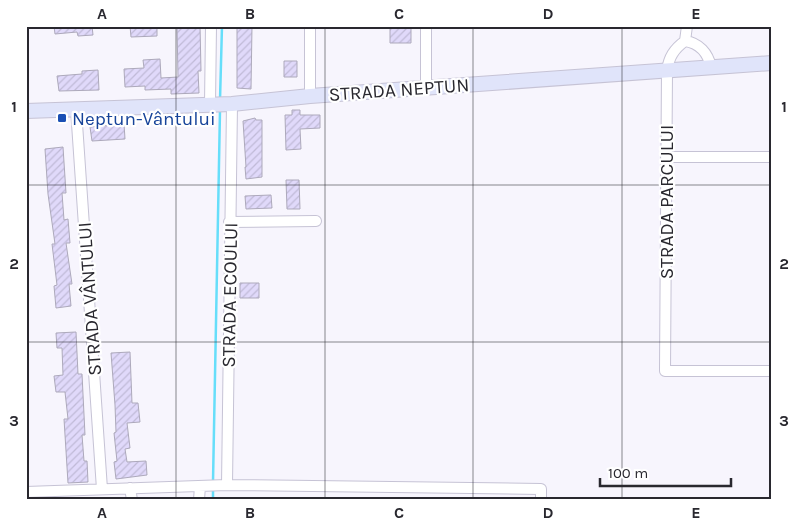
<svg xmlns="http://www.w3.org/2000/svg" width="798" height="526" viewBox="0 0 798 526" font-family="Karla,sans-serif">
	<defs>
		<pattern id="building-hatch" width="6" height="6" patternUnits="userSpaceOnUse" patternTransform="scale(1.25)"><rect width="6" height="6" fill="#e0d9fa"/><path d="M-1 1l2-2M0 6l6-6M5 7l2-2" fill="none" stroke="#c0bad7"/></pattern>
	</defs>
	<rect width="100%" height="100%" fill="#f7f5fd"/>
	<g fill="none" stroke-linecap="round" stroke-linejoin="round">
		<path stroke="#66defa" stroke-width="2.5" d="M 220,100 L 222,26
			M 213,482 L 220,110
			M 213,500 L 213,488"/>
	</g>
	<path fill="url(#building-hatch)" stroke="#ada9bb" d="M 54,26 L 92,26 L 93,35 L 78,36 L 77,32 L 55,34 Z
		M 130,26 L 157,26 L 157,36 L 131,37 Z
		M 177,26 L 200,26 L 201,71 L 198,71 L 199,93 L 171,94 L 171,89 L 145,90 L 145,86 L 125,87 L 124,69 L 144,68 L 143,60 L 160,59 L 161,78 L 178,77 Z
		M 237,26 L 252,26 L 251,89 L 237,88 Z
		M 390,26 L 411,26 L 411,43 L 390,43 Z
		M 284,61 L 297,61 L 297,77 L 284,77 Z
		M 98,70 L 99,90 L 59,91 L 57,76 L 82,74 L 82,71 Z
		M 292,110 L 300,110 L 300,115 L 320,115 L 320,128 L 300,129 L 301,149 L 286,150 L 285,115 L 292,115 Z
		M 255,118 L 256,120 L 262,120 L 262,177 L 246,179 L 245,167 L 246,167 L 243,121 Z
		M 124,124 L 125,139 L 92,141 L 90,127 Z
		M 63,147 L 66,193 L 62,193 L 64,220 L 68,219 L 70,243 L 66,243 L 72,284 L 69,284 L 71,306 L 56,308 L 54,286 L 57,285 L 52,244 L 55,244 L 48,194 L 45,149 Z
		M 286,180 L 299,180 L 300,209 L 287,209 Z
		M 271,195 L 272,208 L 246,209 L 245,196 Z
		M 240,283 L 259,283 L 259,298 L 240,298 Z
		M 76,332 L 78,374 L 82,374 L 85,435 L 82,435 L 84,461 L 87,461 L 88,482 L 68,483 L 64,419 L 68,419 L 65,392 L 56,392 L 54,376 L 63,375 L 62,348 L 57,348 L 56,333 Z
		M 130,352 L 132,403 L 138,403 L 140,422 L 127,423 L 130,448 L 125,449 L 127,462 L 146,461 L 147,475 L 116,479 L 114,462 L 117,461 L 114,433 L 116,432 L 115,405 L 111,353 Z"/>
	<g fill="none" stroke-linecap="round" stroke-linejoin="round">
		<defs>
			<path id="street" d="M 685,41 L 687,26
				M 711,67 C 708,53 699,43 685,41 C 674,49 669,57 667,70 L 665,371 L 772,371
				M 426,87 L 426,26
				M 310,96 L 310,26
				M 210,104 L 211,26
				M 76,109 L 102,489
				M 666,157 L 772,157
				M 229,222 L 316,221
				M 227,485 L 232,104
				M 130,488 L 132,500
				M 26,492 L 227,485 L 541,489 L 541,500
				M 199,500 L 200,486"/>
			<path id="secondary" d="M 26,111 L 232,104 L 310,96 L 772,63"/>
		</defs>
		<use href="#street" stroke="#c6c3d5" stroke-width="12"/>
		<use href="#secondary" stroke="#c6c3d5" stroke-width="16"/>
		<use href="#street" stroke="#fff" stroke-width="10"/>
		<use href="#secondary" stroke="#e0e4fa" stroke-width="14"/>
	</g>
	<path fill="none" stroke="#29282f" stroke-width="1" stroke-opacity="0.55" d="M 176,26 L 176,500M 325,26 L 325,500M 473,26 L 473,500M 622,26 L 622,500M 26,185 L 772,185M 26,342 L 772,342"/>
	<rect fill="#1a4fb4" stroke="#fff" stroke-width="2" x="57" y="113" width="10" height="10" rx="2.5"/>
	<g text-anchor="middle" stroke-width="4.5" stroke-linejoin="round" paint-order="stroke">
		<g font-size="19" fill="#29282f" stroke="#fff">
			<text transform="translate(399 89) rotate(-4)" y="7">STRADA NEPTUN</text>
			<text transform="translate(666 202) rotate(-90)" y="7">STRADA PARCULUI</text>
			<text transform="translate(229 295) rotate(-89)" y="7">STRADA ECOULUI</text>
			<text transform="translate(89 299) rotate(-94)" y="7">STRADA VÂNTULUI</text>
		</g>
		<g font-size="19" fill="#164399" stroke="#fff" text-anchor="start">
			<text x="72" y="125">Neptun-Vântului</text>
		</g>
	</g>
	<rect width="798" height="526" fill="none" stroke="#ffffff" stroke-width="55"/>
	<path d="M600 478v8h131v-8" fill="none" stroke="#29282f" stroke-width="2.5"/>
	<text x="608" y="478" font-size="15" fill="#29282f" stroke="#ffffff" stroke-width="4" paint-order="stroke">100 m</text>
	<rect x="28" y="28" width="742" height="470" fill="none" stroke="#29282f" stroke-width="2"/>
	<g font-size="16" text-anchor="middle" font-weight="bold" fill="#29282f">
		<text x="102" y="19">A</text>
		<text x="250" y="19">B</text>
		<text x="399" y="19">C</text>
		<text x="548" y="19">D</text>
		<text x="696" y="19">E</text>
		<text x="14" y="112">1</text>
		<text x="784" y="112">1</text>
		<text x="14" y="269">2</text>
		<text x="784" y="269">2</text>
		<text x="14" y="426">3</text>
		<text x="784" y="426">3</text>
		<text x="102" y="518">A</text>
		<text x="250" y="518">B</text>
		<text x="399" y="518">C</text>
		<text x="548" y="518">D</text>
		<text x="696" y="518">E</text>
	</g>
</svg>
